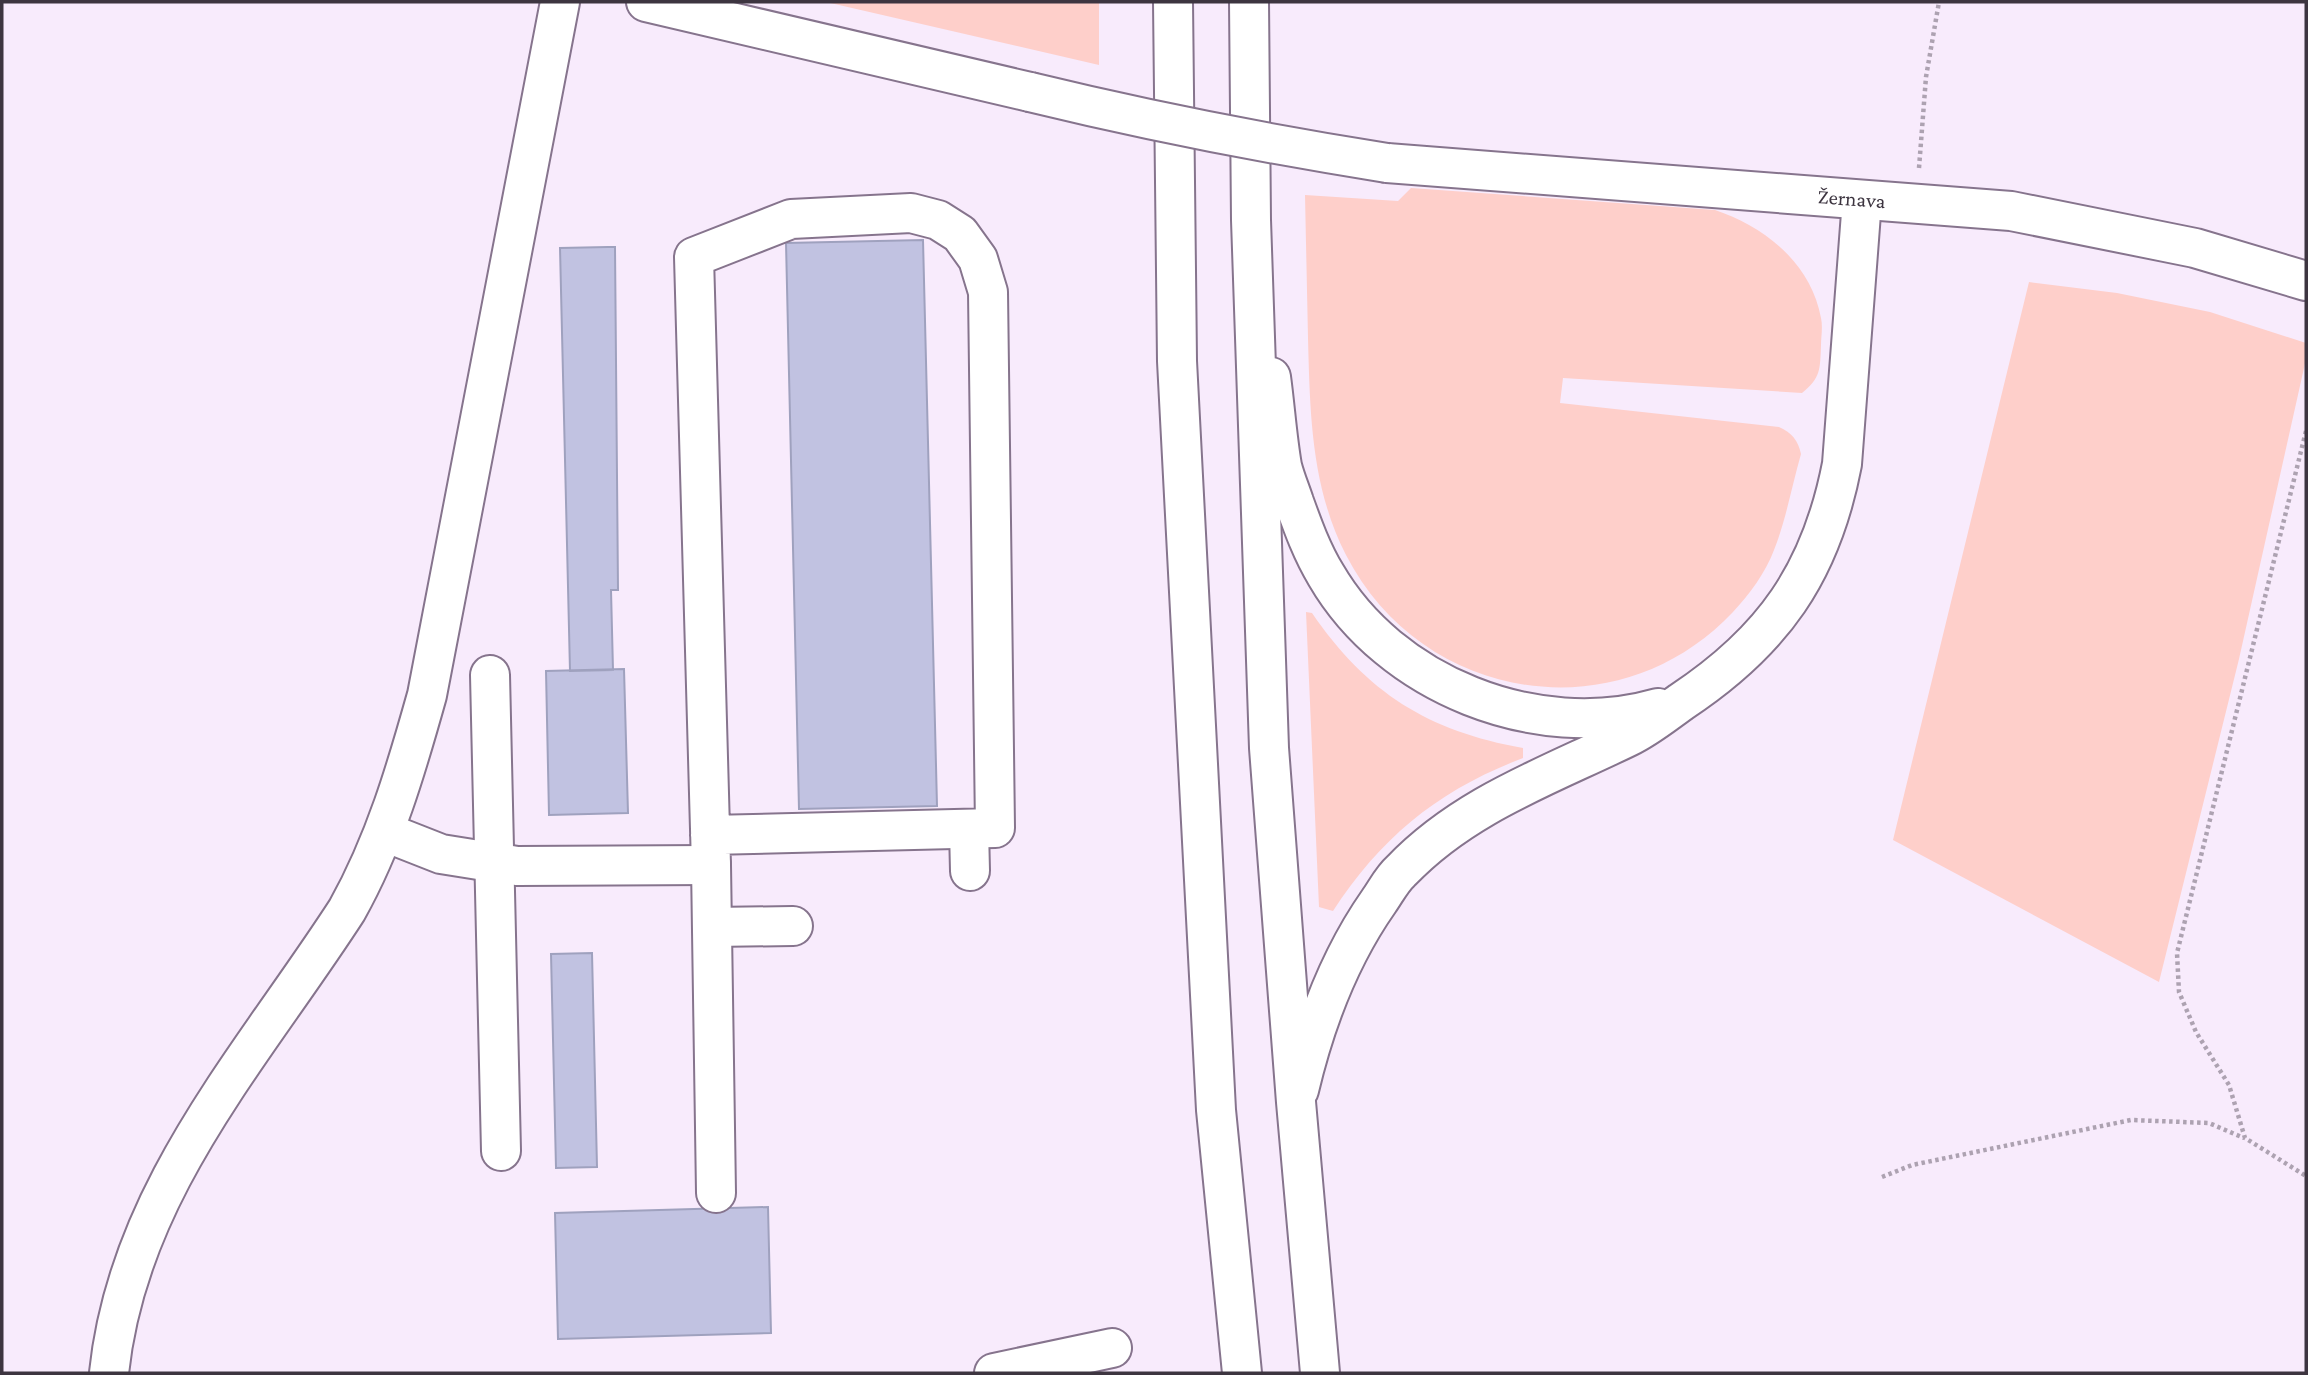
<svg xmlns="http://www.w3.org/2000/svg" width="2308" height="1375" viewBox="0 0 2308 1375" font-family="'Crimson Pro',serif">
	<rect width="100%" height="100%" fill="#f8ebfc"/>
	<path fill="#fecfca" d="M 826,2 L 1099,2 L 1099,65 Z
		M 1411,188 L 1715,210 C 1765,227 1811,263 1821,318 C 1823,327 1821,337 1821,345 C 1820,369 1821,378 1802,393 L 1563,378 L 1560,403 L 1779,427 C 1792,433 1798,440 1801,454 C 1792,485 1786,520 1774,550 C 1766,572 1749,595 1733,612 C 1618,734 1422,703 1346,555 C 1311,487 1310,412 1308,338 C 1307,290 1306,243 1305,195 L 1398,201 Z
		M 2029,282 L 2117,293 L 2210,312 L 2306,343 L 2306,359 L 2239,659 L 2159,982 L 1893,840 Z
		M 1306,612 L 1312,613 C 1367,693 1428,731 1523,748 L 1523,758 C 1439,790 1382,836 1333,911 L 1319,907 Z"/>
	<path fill="#c1c2e1" stroke="#9fa1be" stroke-width="2" d="M 923,240 L 937,806 L 799,809 L 786,243 Z
		M 608,247 L 615,247 L 618,590 L 611,590 L 613,670 L 570,671 L 560,248 Z
		M 624,669 L 628,813 L 549,815 L 546,671 Z
		M 592,953 L 597,1167 L 556,1168 L 551,954 Z
		M 768,1207 L 771,1333 L 558,1339 L 555,1213 Z"/>
	<g fill="none" stroke-linecap="round" stroke-linejoin="round">
		<defs>
			<g id="minor">
				<path d="M 646,2 L 1030,92"/>
				<path id="s1" d="M 1387,163 L 2011,211 L 2195,248 L 2306,281"/>
				<path d="M 1271,377 C 1275,406 1277,437 1282,466 C 1285,478 1290,490 1294,502 C 1303,527 1312,552 1326,575 C 1390,685 1536,743 1658,708"/>
				<path d="M 490,675 L 501,1151"/>
				<path d="M 969,829 L 970,871"/>
				<path d="M 385,832 L 441,854 L 517,866 L 711,865"/>
				<path d="M 710,835 L 995,828 L 988,292 L 978,259 L 960,234 L 938,220 L 911,213 L 791,219 L 694,257 L 711,865 L 716,1193"/>
				<path d="M 712,927 L 793,926"/>
				<path d="M 1299,1090 C 1315,1022 1339,958 1379,901 C 1386,891 1392,879 1401,871 C 1464,805 1548,776 1628,737 C 1647,728 1664,714 1681,702 C 1773,641 1821,573 1842,464 L 1862,200"/>
				<path d="M 109,1373 C 128,1191 252,1057 347,910 C 385,842 406,770 427,695 L 560,2"/>
				<path d="M 994,1373 L 1112,1348"/>
			</g>
			<path id="highway" d="M 1173,2 L 1177,361 L 1216,1110 L 1242,1373
				M 1249,2 L 1251,220 L 1269,748 L 1296,1102 L 1320,1373"/>
		</defs>
		<use href="#minor" stroke="#86748d" stroke-width="42"/>
		<use href="#highway" stroke="#86748d" stroke-width="42"/>
		<path stroke="#ada2b1" stroke-width="4.5" stroke-dasharray="3.5 3.5" stroke-linecap="butt" d="M 1919,168 L 1926,77 L 1939,2
			M 2306,431 L 2177,953 L 2179,992 L 2196,1032 L 2229,1085 L 2245,1138 L 2306,1176
			M 1882,1177 L 1912,1165 L 2131,1120 L 2209,1123 L 2244,1138"/>
		<use href="#minor" stroke="#fff" stroke-width="38"/>
		<use href="#highway" stroke="#fff" stroke-width="38"/>
		<defs>
			<path id="minor-bridge" d="M 1030,92 C 1149,121 1267,144 1387,163"/>
		</defs>
		<use href="#minor-bridge" stroke="#86748d" stroke-width="42" stroke-linecap="butt"/>
		<use href="#minor-bridge" stroke="#fff" stroke-width="38"/>
	</g>
	<g text-anchor="middle" stroke-width="7" stroke-linejoin="round" paint-order="stroke">
		<g font-size="21" fill="#3d3540" stroke="#fefefe">
			<text dy="7" stroke="none"><textPath href="#s1" startOffset="466">Žernava</textPath></text>
		</g>
	</g>
	<rect width="2308" height="1375" fill="none" stroke="#3d3540" stroke-width="7"/>
</svg>
